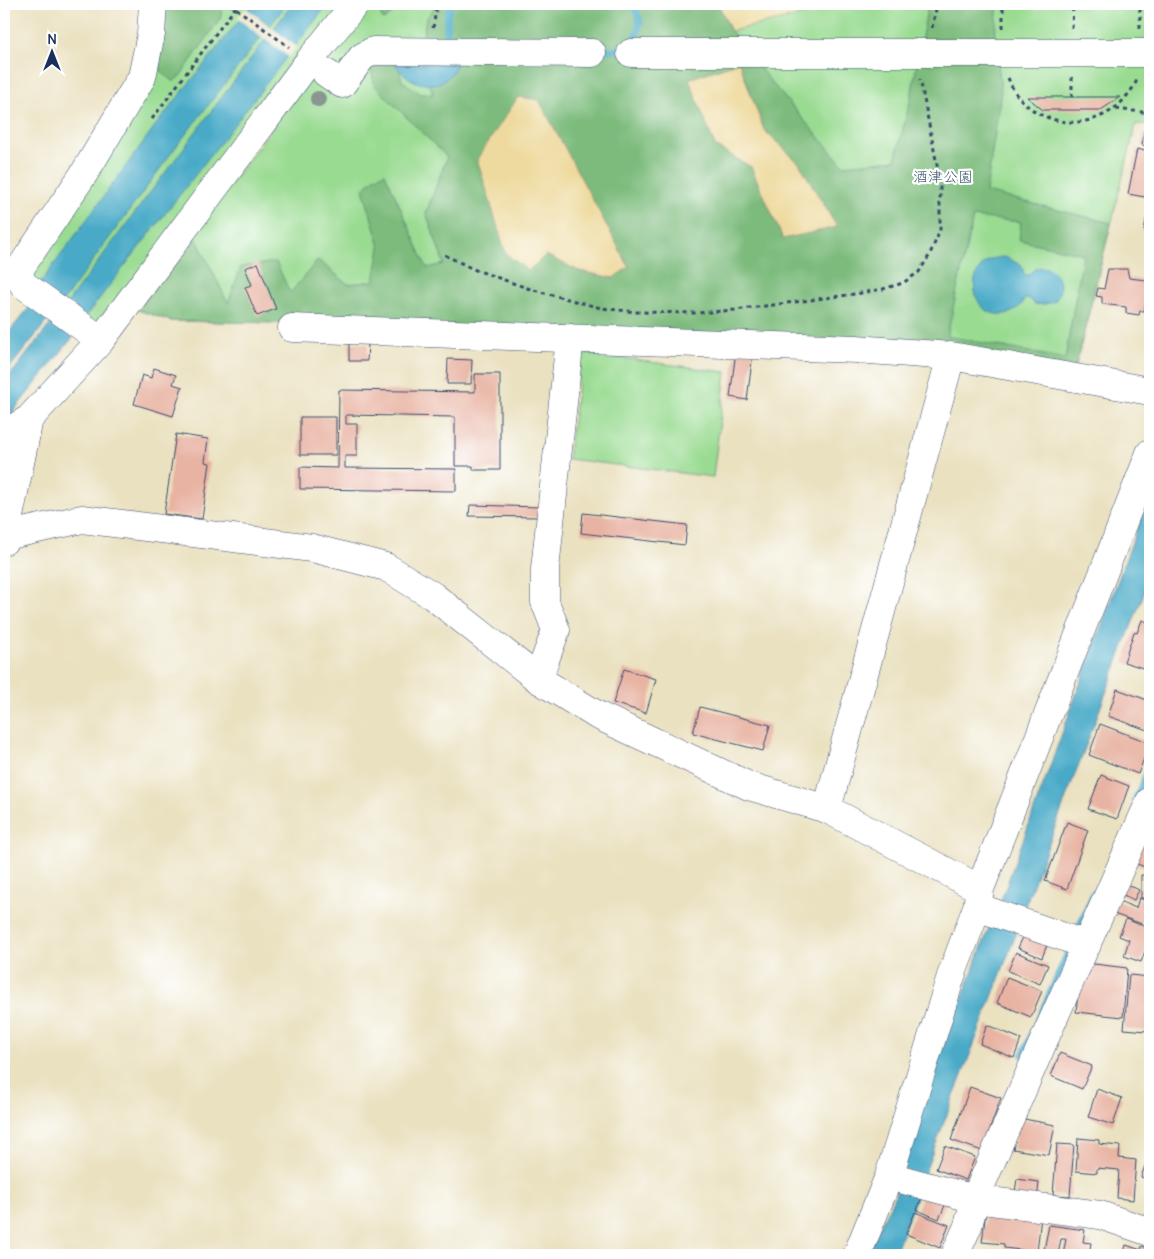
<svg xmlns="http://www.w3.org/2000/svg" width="1154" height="1259" viewBox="0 0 1154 1259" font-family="Delius,'Klee One',sans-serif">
	<rect width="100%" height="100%" fill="#fff"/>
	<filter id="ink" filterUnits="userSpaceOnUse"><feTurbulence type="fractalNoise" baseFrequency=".02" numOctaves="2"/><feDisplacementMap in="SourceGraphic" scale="10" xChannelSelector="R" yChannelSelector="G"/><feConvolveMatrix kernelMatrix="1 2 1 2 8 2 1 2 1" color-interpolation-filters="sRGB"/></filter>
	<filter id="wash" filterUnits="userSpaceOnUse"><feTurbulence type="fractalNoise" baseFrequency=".0096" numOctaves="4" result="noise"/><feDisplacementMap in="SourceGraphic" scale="20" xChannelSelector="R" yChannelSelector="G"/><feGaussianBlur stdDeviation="1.12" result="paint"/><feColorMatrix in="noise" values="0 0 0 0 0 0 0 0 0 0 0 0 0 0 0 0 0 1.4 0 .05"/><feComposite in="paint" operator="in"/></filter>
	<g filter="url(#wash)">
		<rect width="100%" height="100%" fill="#eae1c0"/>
		<path fill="#9adb92" stroke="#5a8578" d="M 159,4 L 343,4 L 101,327 L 31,280 L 30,269 L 130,108 Z
			M 363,4 L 1150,4 L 1150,125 L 1136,124 L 1075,369 L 337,324 L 171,321 L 138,310 Z
			M 582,353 L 726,372 L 713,477 L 568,459 Z"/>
		<path fill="#7bbb7c" stroke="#4b756d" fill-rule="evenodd" d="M 162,4 L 216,4 L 222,11 L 220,19 L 181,75 L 173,82 L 162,72 L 157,62 Z
			M 376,4 L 402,4 L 395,12 L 383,20 Z
			M 437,4 L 718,4 L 731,31 L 771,82 L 843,165 L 895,160 L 910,102 L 928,4 L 998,4 L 995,34 L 1001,92 L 986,192 L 1111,223 L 1075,369 L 337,324 L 171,321 L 138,310 L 193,232 L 228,303 L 241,267 L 276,262 L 290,293 L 318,260 L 348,284 L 374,281 L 380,247 L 363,189 L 374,178 L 385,173 L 427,268 L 444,264 L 426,213 L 447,157 L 375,86 L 366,49 L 397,56 L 402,81 L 421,94 L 433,94 L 420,55 L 426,19 ZM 739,62 L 764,130 L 799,163 L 783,239 L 751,167 L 715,146 ZM 973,217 L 1021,222 L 1019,240 L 1083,254 L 1065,359 L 947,336 ZM 546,255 L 613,278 L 579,271 Z"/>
		<path fill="#eeda9e" stroke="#84847e" d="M 718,4 L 851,4 L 731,31 Z
			M 739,62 L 764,130 L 799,163 L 837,227 L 783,239 L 751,167 L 715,146 L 689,79 Z
			M 518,97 L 539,100 L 629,267 L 613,278 L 579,271 L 546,255 L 528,271 L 506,254 L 477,159 Z"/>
		<path fill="#48aac8" stroke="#326c93" d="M 252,4 L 287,4 L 178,144 L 64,300 L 4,375 L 4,338 L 32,304 L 39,285 L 155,126 Z
			M 292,4 L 328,4 L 85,317 L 73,337 L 4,423 L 4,383 L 67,303 Z
			M 395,64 L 457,64 C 455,68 452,74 448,77 C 431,93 406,81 395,64 Z
			M 1005,257 L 1021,265 L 1025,275 L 1029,275 C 1042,255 1072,278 1055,301 C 1048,304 1042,305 1034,304 L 1030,299 L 1025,299 C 1023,301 1023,303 1021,305 C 1017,310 1010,314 1004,314 C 968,319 961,257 1005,257 Z
			M 1150,493 L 1150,577 L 1022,914 L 1000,903 Z
			M 991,923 L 1018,929 L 922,1180 L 898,1165 Z
			M 898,1189 L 917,1195 L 894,1255 L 866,1255 Z"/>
		<path fill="#eae1c0" d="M 246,8 L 297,47 L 289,57 L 237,18 Z"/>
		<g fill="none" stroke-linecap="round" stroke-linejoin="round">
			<path stroke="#48aac8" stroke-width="7" d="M 446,41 L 447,19 L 450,4
				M 604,50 L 624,50 L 629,46 L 636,37 L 640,21 L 633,4
				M 1135,801 L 1150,765
				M 1075,936 L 1094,893
				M 1023,1055 L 1071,946"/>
		</g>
		<g id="blocks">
			<path fill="#e8b3a2" d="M 1027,97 L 1120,97 L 1101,110 L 1043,110 Z
				M 1144,132 L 1150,133 L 1150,147 L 1142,145 Z
				M 1137,149 L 1150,152 L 1150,198 L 1128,194 Z
				M 1149,203 L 1150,203 L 1150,232 L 1144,231 Z
				M 258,263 L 276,309 L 257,316 L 245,287 L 252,285 L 245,268 Z
				M 1108,269 L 1127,269 L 1129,278 L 1146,280 L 1147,296 L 1144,311 L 1140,311 L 1139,315 L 1126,313 L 1126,307 L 1102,304 L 1102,297 L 1096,296 L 1098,288 L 1104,289 Z
				M 349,343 L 368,344 L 367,361 L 349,361 Z
				M 736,351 L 753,353 L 747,400 L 730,397 Z
				M 448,359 L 472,360 L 471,384 L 447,384 Z
				M 154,368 L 176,375 L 173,384 L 182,387 L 173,416 L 134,404 L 142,375 L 151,378 Z
				M 475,374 L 500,374 L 500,470 L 473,470 L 473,466 L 455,466 L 455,417 L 346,415 L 346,424 L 357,424 L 357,456 L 345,456 L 345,468 L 456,469 L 456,491 L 300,489 L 300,467 L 338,468 L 339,390 L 475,392 Z
				M 300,417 L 336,417 L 336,455 L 300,455 Z
				M 176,434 L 208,439 L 205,462 L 210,463 L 202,519 L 164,514 Z
				M 470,505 L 539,507 L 539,517 L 469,516 Z
				M 583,513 L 687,525 L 685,545 L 581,533 Z
				M 1142,620 L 1150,623 L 1149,670 L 1124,662 L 1134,632 L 1137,633 Z
				M 624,669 L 656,679 L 646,713 L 613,703 Z
				M 1117,689 L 1150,701 L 1150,731 L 1108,716 Z
				M 700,707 L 770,725 L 763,751 L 693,733 Z
				M 1100,724 L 1150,743 L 1138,774 L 1089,755 Z
				M 1101,775 L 1129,786 L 1117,819 L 1088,809 Z
				M 1067,822 L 1088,830 L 1067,889 L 1045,881 Z
				M 1150,829 L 1150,860 L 1147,868 L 1128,860 Z
				M 1141,875 L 1150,875 L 1150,898 L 1141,898 Z
				M 1122,882 L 1139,890 L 1134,900 L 1117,892 Z
				M 1139,898 L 1150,902 L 1150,910 L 1145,925 L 1111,913 L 1116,900 L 1136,908 Z
				M 1126,919 L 1150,929 L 1150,938 L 1141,962 L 1124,956 L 1129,940 L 1119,936 Z
				M 1027,928 L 1050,937 L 1042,958 L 1018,948 Z
				M 1016,952 L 1048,965 L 1040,984 L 1008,971 Z
				M 1086,963 L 1127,968 L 1123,1017 L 1076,1012 L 1080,976 Z
				M 1129,975 L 1150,977 L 1147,1031 L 1124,1029 Z
				M 1007,977 L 1042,991 L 1031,1017 L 997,1003 Z
				M 987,1025 L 1021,1039 L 1014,1058 L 980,1044 Z
				M 1060,1053 L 1092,1066 L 1082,1089 L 1051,1076 Z
				M 970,1087 L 1001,1098 L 982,1151 L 951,1140 Z
				M 1097,1089 L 1122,1098 L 1113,1125 L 1088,1117 Z
				M 1019,1118 L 1055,1125 L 1049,1155 L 1013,1149 Z
				M 1078,1138 L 1099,1140 L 1099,1144 L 1120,1146 L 1119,1158 L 1136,1160 L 1133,1200 L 1117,1198 L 1119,1170 L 1097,1168 L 1097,1173 L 1076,1171 Z
				M 1057,1144 L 1074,1145 L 1070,1196 L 1053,1195 Z
				M 945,1146 L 975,1157 L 966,1180 L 936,1169 Z
				M 1150,1152 L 1150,1180 L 1141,1177 Z
				M 1017,1179 L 1039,1182 L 1037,1201 L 1014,1198 Z
				M 924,1192 L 947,1201 L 939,1219 L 917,1210 Z
				M 986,1211 L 1041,1217 L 1037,1252 L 1004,1248 L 1004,1244 L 982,1242 Z
				M 915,1212 L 949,1225 L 940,1248 L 906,1234 Z
				M 1049,1225 L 1085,1230 L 1083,1242 L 1091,1243 L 1089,1255 L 1063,1255 L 1066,1239 L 1061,1239 L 1058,1255 L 1043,1255 Z
				M 1126,1245 L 1141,1250 L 1142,1246 L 1150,1249 L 1150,1255 L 1123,1255 Z"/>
		</g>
	</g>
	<g filter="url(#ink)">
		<use href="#blocks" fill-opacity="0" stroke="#3a4a6d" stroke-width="1"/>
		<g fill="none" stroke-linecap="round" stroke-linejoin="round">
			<defs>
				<path id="minor" d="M 631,53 L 1150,53
					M 326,73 L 342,84 L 362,57 L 373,51 L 592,53
					M 292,328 L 856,349 L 951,356 L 1150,391
					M 101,340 L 24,285 L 19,278 L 21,267 L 85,172 L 142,77 L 151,34 L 153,4
					M 4,438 L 14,428 L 29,419 L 101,340 L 309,61 L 355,4
					M 5,536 L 82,519 L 312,548 L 386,567 L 433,596 L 538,679 L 597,715 L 749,786 L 827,809 L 980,889
					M 4,541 L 29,419
					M 538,679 L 556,630 L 545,602 L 545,569 L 570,338
					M 827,809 L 951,356
					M 977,907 L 1087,945
					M 889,1176 L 975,1199 L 1100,1215 L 1150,1232
					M 857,1255 L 889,1176 L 951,976 L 977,907 L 980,889 L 1150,453
					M 955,1255 L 968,1226 L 975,1199 L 1044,1040 L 1150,801"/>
			</defs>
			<use href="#minor" stroke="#3a4a6d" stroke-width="29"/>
			<path stroke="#3a4a6d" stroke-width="3" stroke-dasharray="4 4" stroke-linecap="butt" d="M 230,4 L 289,47
				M 433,28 L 437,4
				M 932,28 L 937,4
				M 1003,28 L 1003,4
				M 1072,28 L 1073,4
				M 1140,28 L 1140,4
				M 1008,78 C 1010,82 1012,88 1015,92 C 1040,129 1096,133 1125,98 C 1130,92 1135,86 1137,79
				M 1072,97 L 1072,77
				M 1116,109 L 1150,113
				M 152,119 L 238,4
				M 445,255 L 473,269 L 530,289 L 601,308 L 636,312 L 697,313 L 735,310 L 855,294 L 883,289 L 903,283 L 919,272 L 929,256 L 940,231 L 940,180 L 920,79"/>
			<use href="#minor" stroke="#fff" stroke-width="28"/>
		</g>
		<circle fill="#8a9791" cx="318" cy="99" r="8"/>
	</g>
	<g text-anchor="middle" stroke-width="4.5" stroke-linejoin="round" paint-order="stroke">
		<g font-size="15" fill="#3b5a6b" stroke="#fff">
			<text x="943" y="182">酒津公園</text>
		</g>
	</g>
	<rect width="1154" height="1259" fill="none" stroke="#fff" stroke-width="20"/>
	<g transform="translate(52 52)" stroke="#ffffff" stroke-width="4" paint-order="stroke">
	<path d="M0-4L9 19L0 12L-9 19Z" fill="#1b2f5e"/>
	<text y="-8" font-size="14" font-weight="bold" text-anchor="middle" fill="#1b2f5e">N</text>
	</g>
</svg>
